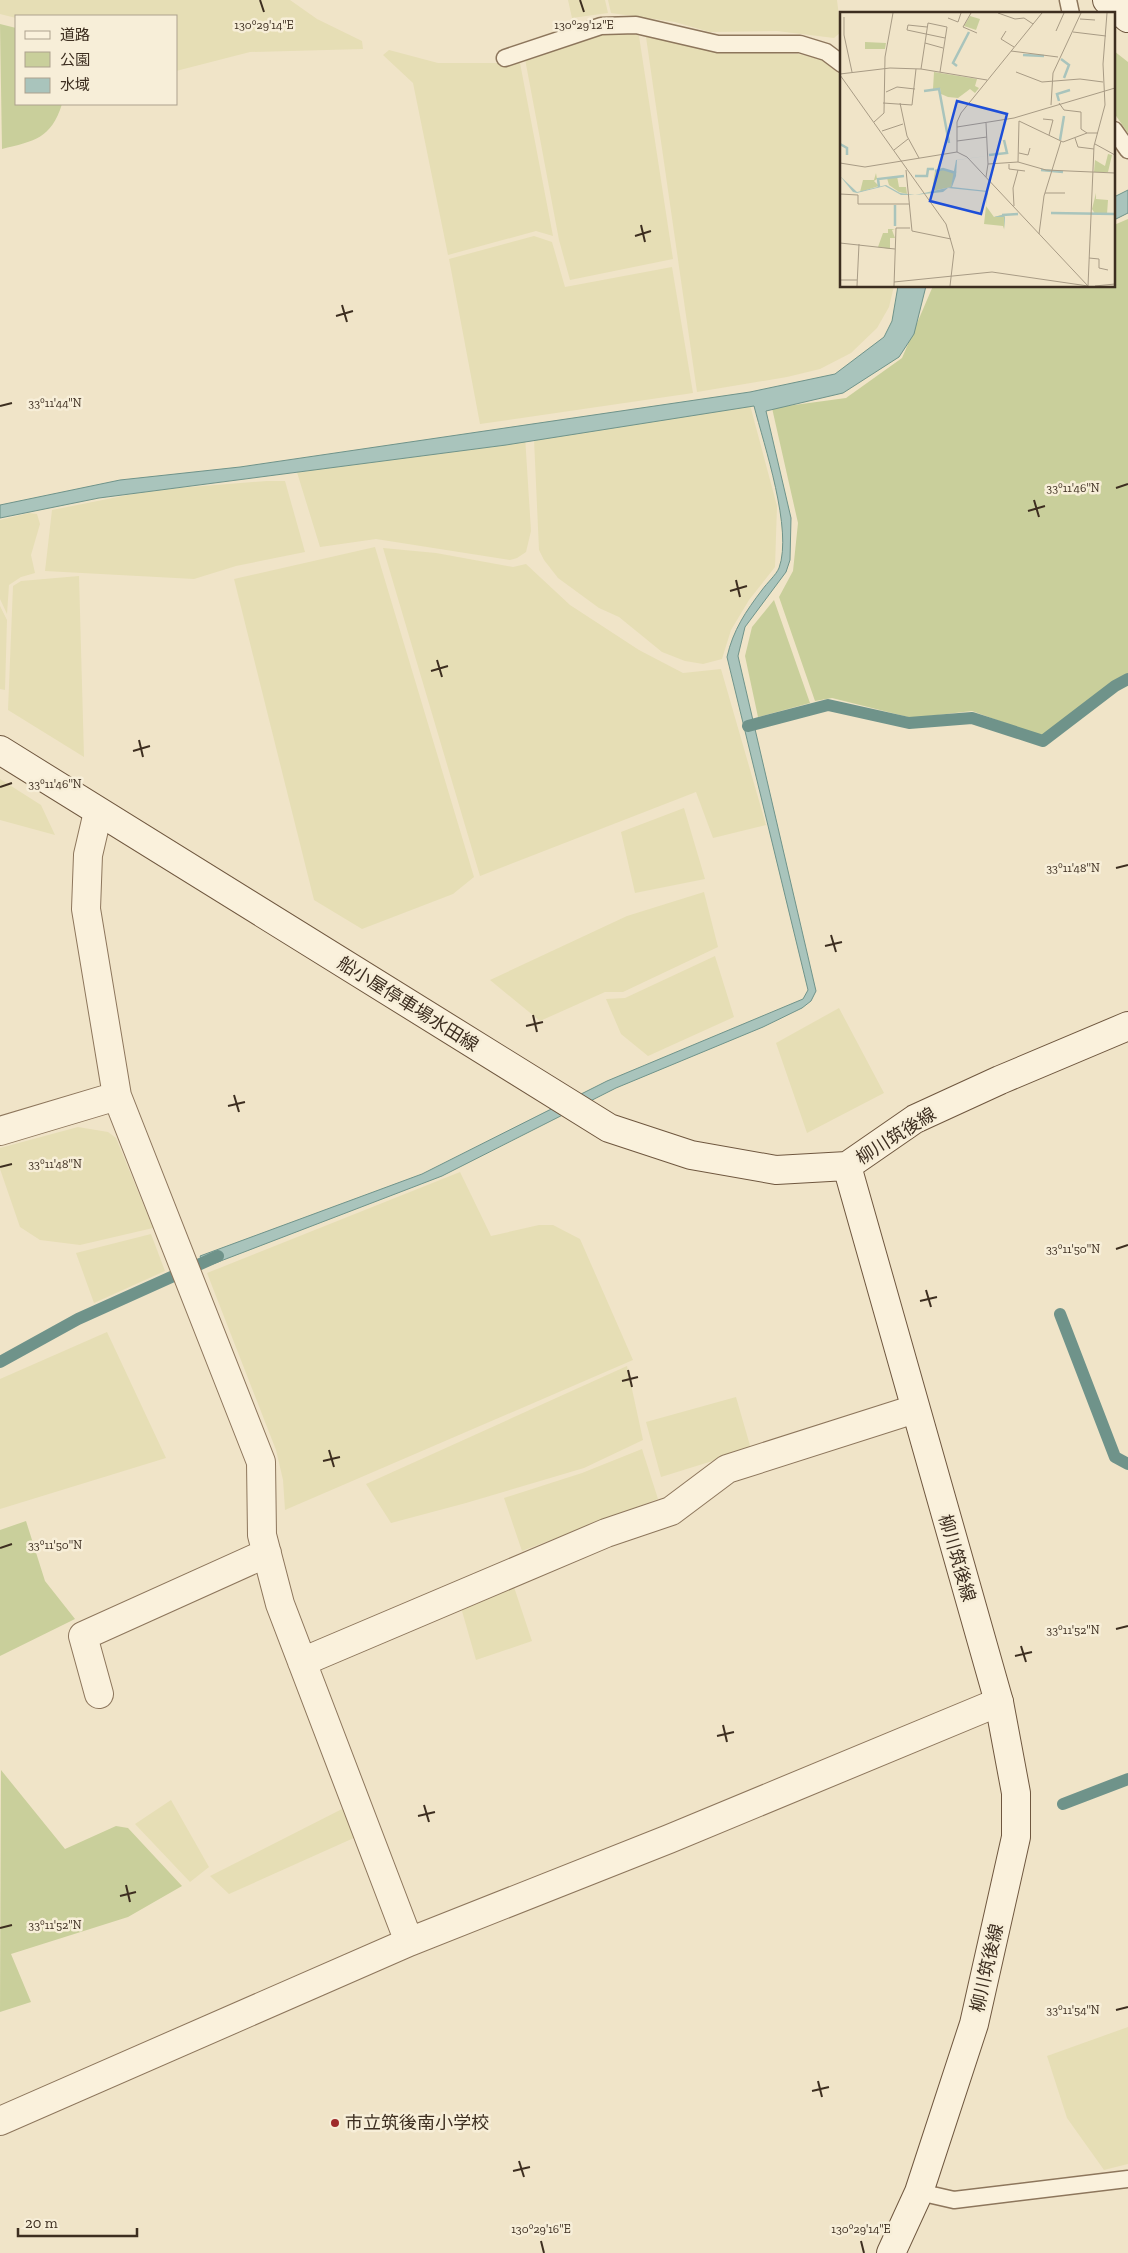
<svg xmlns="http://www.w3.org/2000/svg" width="1128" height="2253" viewBox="0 0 1128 2253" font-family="'Zilla Slab','Noto Sans JP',serif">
	<rect width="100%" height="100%" fill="#f0e4c8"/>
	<path fill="#e6deb5" d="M 0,0 L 290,0 L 317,19 L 362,41 L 363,49 L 250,52 L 176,71 L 176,16 L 16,18 L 0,14 Z
		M 568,0 L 605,0 L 608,13 L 572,18 Z
		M 608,0 L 837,0 L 841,32 L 834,38 L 777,31 L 710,32 L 675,22 L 611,13 Z
		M 630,32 L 639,36 L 673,259 L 570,280 L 559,240 L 525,59 L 602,33 Z
		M 646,37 L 738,52 L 799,54 L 822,60 L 842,76 L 842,286 L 894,286 L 889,307 L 877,328 L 851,353 L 820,369 L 787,377 L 697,392 Z
		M 389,50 L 438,63 L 520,63 L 553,236 L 536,231 L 448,255 L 413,83 L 383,55 Z
		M 534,236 L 552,242 L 565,287 L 672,267 L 693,393 L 480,424 L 449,259 Z
		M 750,405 L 777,506 L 775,567 L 749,600 L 731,630 L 722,659 L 703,664 L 685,661 L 662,652 L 619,617 L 599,608 L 558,578 L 544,560 L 539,550 L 534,439 Z
		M 525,436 L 531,531 L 526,552 L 517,558 L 510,560 L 376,539 L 320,547 L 296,469 Z
		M 267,481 L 285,481 L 305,552 L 236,566 L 194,579 L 45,571 L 52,510 L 153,490 Z
		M 29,513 L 37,514 L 40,524 L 31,555 L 35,573 L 21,577 L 9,585 L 7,614 L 0,599 L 0,520 Z
		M 375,547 L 474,877 L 453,894 L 362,929 L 314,900 L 234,579 Z
		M 383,548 L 436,553 L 513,567 L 526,564 L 570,605 L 639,650 L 683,673 L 721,669 L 766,825 L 713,838 L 696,792 L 480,876 Z
		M 79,576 L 84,757 L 8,710 L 13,586 L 21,581 Z
		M 0,606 L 7,620 L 5,690 L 0,689 Z
		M 0,779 L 41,805 L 55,835 L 0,820 Z
		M 684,808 L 705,879 L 635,893 L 621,832 Z
		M 704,892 L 718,947 L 623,992 L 605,992 L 540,1021 L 490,980 L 627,916 Z
		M 715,956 L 734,1017 L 648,1056 L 621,1034 L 606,999 L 625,998 Z
		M 839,1008 L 884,1093 L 807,1133 L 776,1043 Z
		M 78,1127 L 108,1132 L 116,1138 L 153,1228 L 80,1245 L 40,1240 L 20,1227 L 0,1169 L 0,1148 Z
		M 460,1172 L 491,1236 L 539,1225 L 553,1225 L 580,1239 L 633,1360 L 285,1510 L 283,1480 L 276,1450 L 207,1273 Z
		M 151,1234 L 165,1271 L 94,1303 L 76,1253 Z
		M 107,1332 L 166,1458 L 0,1509 L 0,1379 Z
		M 627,1366 L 643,1440 L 584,1468 L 466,1503 L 391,1523 L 366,1484 Z
		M 736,1397 L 751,1449 L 661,1477 L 646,1422 Z
		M 642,1449 L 658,1499 L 522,1551 L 504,1498 L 582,1473 Z
		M 512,1581 L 532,1641 L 476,1660 L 460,1604 Z
		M 171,1800 L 209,1867 L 190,1882 L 135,1824 Z
		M 344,1808 L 356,1837 L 229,1894 L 210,1876 Z
		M 1128,2027 L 1128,2164 L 1104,2170 L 1067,2118 L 1047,2056 Z"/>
	<path fill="#c9cf9b" d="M 0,24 L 16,28 L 16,104 L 62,104 C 51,139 34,141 2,149 Z
		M 1114,51 L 1128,62 L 1128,133 L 1114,113 Z
		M 1128,219 L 1128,674 L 1103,690 L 1043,737 L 972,711 L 912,718 L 832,698 L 815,701 L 779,597 L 793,571 L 798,523 L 772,408 L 846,398 L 902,358 L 933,286 L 1114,286 L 1114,225 Z
		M 774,600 L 810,703 L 758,717 L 745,656 L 752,627 Z
		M 26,1521 L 45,1581 L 75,1619 L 0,1656 L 0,1530 Z
		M 1,1770 L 65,1849 L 116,1826 L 128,1828 L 182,1886 L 128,1917 L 11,1954 L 31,2002 L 0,2012 Z"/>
	<path fill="#a9c4bc" stroke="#6f938a" d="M 1128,190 L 1128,213 L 1114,220 L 1114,197 Z
		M 898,286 L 926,286 L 914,334 L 899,357 L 843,393 L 766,411 L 791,518 L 790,560 L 786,572 L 745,627 L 738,656 L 816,991 L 811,1001 L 802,1008 L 763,1027 L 616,1088 L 442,1176 L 205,1267 L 200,1256 L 422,1174 L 607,1081 L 803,999 L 808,990 L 727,657 C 733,630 746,611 762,590 C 767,583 776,575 779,568 C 793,530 764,445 754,406 L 506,445 L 99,498 L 0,518 L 0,505 L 120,480 L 240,467 L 750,392 L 835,374 L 884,337 L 892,321 Z"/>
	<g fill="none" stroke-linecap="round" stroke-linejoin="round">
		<path stroke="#6f938a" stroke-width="12" d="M 748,726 L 828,705 L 909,723 L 972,718 L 1043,741 L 1115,686 L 1128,679
			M 1060,1314 L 1115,1457 L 1128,1464
			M 0,1362 L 78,1319 L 218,1256
			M 1063,1804 L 1128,1779"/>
		<defs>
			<path id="lane" d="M 1068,0 L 1071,14
				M 505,58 L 601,26 L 636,25 L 718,44 L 800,44 L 826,52 L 842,64
				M 1114,130 L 1128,150
				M 919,2192 L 954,2200 L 1128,2179"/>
			<path id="street" d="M 98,812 L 88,855 L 86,909 L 117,1096 L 261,1462 L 262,1535 L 280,1604 L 409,1942
				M 0,1131 L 117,1096
				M 302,1662 L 606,1533 L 671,1511 L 727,1469 L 915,1409
				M 99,1694 L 83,1636 L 267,1553
				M 0,2121 L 409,1942 L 669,1839 L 999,1702"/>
			<path id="secondary" d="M 1107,0 L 1128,18
				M 0,750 L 609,1128 L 691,1155 L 776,1170 L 847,1166
				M 847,1166 L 999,1702 L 1016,1793 L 1016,1837 L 974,2024 L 919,2192 L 891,2253
				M 847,1166 L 915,1119 L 1000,1080 L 1128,1026"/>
		</defs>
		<use href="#lane" stroke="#8d765c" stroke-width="19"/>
		<use href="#street" stroke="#8d765c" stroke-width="30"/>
		<use href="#secondary" stroke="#6f573f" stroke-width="30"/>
		<use href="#lane" stroke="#faf1dc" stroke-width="16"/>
		<use href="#street" stroke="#faf1dc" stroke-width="28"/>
		<use href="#secondary" stroke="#faf1dc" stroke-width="28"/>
	</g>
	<path fill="none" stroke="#3d2e20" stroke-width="2" d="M 260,0 L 264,12M 580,0 L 584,12M 641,225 L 645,242M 635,236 L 651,231M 342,305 L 347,322M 336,316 L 353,311M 0,406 L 12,403M 1116,488 L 1128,484M 1034,500 L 1039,517M 1028,511 L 1045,506M 736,580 L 740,597M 730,591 L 747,586M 437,660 L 442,677M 431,671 L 448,666M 139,740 L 143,757M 133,751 L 150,746M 0,787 L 12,783M 1116,868 L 1128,865M 831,935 L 836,952M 825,946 L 842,942M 533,1015 L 537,1032M 526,1026 L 543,1022M 234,1095 L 239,1112M 228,1106 L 245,1102M 0,1167 L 12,1164M 1116,1249 L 1128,1245M 926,1290 L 931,1307M 920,1301 L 937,1297M 628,1370 L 632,1387M 622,1381 L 638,1377M 329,1450 L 334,1467M 323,1461 L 340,1457M 0,1548 L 12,1544M 1116,1629 L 1128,1626M 1021,1646 L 1026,1662M 1015,1656 L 1032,1652M 723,1725 L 727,1742M 717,1736 L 734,1732M 424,1805 L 429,1822M 418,1816 L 435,1812M 126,1885 L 130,1902M 120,1896 L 136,1892M 0,1928 L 12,1925M 1116,2010 L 1128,2007M 818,2081 L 822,2097M 812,2091 L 829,2087M 519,2161 L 524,2177M 513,2171 L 530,2167M 541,2241 L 544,2253M 861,2241 L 864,2253"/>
	<circle fill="#9e2a2b" stroke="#f7eed8" stroke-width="2" cx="335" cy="2123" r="5"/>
	<g text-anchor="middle" stroke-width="5" stroke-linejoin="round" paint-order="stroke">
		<g font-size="18" fill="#3d2e20" stroke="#f7eed8">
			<text transform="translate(408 1004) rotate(32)" y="6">船小屋停車場水田線</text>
			<text transform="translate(896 1136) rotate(-32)" y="6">柳川筑後線</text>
			<text transform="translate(957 1558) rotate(74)" y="6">柳川筑後線</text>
			<text transform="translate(987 1968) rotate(-77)" y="6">柳川筑後線</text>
		</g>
		<g font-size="18" fill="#3d2e20" stroke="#f7eed8" text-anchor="start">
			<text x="345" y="2129">市立筑後南小学校</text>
		</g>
	</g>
	<g transform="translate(840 12)">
		<rect width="275" height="275" fill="#f0e4c8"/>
		<path d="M 130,4 L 140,7 L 136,18 L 124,14 ZM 25,30 L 46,31 L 45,37 L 25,37 ZM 94,60 L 137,67 L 135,74 L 139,76 L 135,81 L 130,77 L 118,86 L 108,85 L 101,82 L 100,76 L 93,77 ZM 268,142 L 272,143 L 268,160 L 254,160 L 255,148 L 265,154 ZM 103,157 L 115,161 L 111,175 L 92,179 L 95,159 ZM 36,161 L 37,167 L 34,169 L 39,174 L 20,180 L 23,168 L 34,168 ZM 57,164 L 59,175 L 66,175 L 67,182 L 59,180 L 49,173 L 47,166 ZM 256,181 L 256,187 L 268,188 L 267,202 L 255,202 L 252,197 ZM 146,194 L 154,205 L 165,202 L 164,217 L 163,214 L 144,212 ZM 48,217 L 55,217 L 52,218 L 55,226 L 50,226 L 50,237 L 38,235 L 43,221 L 48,221 Z" fill="#c9cf9b"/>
		<path d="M 147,144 L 117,148 L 116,164 L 112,175 L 148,179 L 146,194 L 154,205 L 162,203 L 165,205 L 165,218 L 164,205 L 154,205 L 146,194 L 147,180 L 108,176 L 103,180 L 75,183 L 61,183 L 45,174 L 17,181 L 13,180 L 0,164 L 17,180 L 46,173 L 60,181 L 75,183 L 111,175 L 116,148 Z" fill="#a9c4bc"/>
		<path fill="none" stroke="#a9c4bc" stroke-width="2.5" d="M 183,43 L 204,44M 221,47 L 229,53 L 224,66M 117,54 L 113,51 L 129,20M 84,79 L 99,77 L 109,131M 219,89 L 217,82 L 230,78M 220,128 L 224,104M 0,132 L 7,136 L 7,143M 149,143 L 167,141 L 164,128M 201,158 L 223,160M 95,159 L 103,157 L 116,161M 75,164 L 87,164 L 88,157 L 94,157M 39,175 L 38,167 L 64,164M 211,201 L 275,202M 162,203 L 178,202M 55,214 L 55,193"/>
		<path fill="none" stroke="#a89b85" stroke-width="1" d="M 131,1 L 123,15 L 137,21M 158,1 L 175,7 L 184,6 L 193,12M 4,5 L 4,23 L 12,60M 108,6 L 118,10 L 121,1M 240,7 L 255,8M 87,15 L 68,13 L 67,18 L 105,26M 166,19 L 161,27 L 174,35M 216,19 L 224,1M 233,20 L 266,24M 85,31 L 103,36M 171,39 L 218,45M 81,57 L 88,11 L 107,15 L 100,60M 176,60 L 202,70 L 240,67 L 263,70M 0,62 L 50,56 L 81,57 L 147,68M 0,63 L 106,212 L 114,240 L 110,274M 46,80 L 57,75 L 75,77M 43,91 L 72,93 L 76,57M 60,91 L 67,124 L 79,146M 219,91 L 224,98 L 241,100 L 241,117 L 247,121M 211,93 L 213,61 L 241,1M 203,107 L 213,108 L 209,123M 179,109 L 223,130 L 247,121 L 258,121M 34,110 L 44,101 L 45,45 L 53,1M 146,111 L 148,152 L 146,165M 117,115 L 174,106 L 275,76M 42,119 L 63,112M 235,126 L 238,135 L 254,137M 117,129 L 147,125M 255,132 L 275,143M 54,138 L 68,127M 117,140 L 127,145 L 248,274M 117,140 L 117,110 L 121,101 L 202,1M 179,141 L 188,143 L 190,136M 178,150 L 179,109M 0,151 L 25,155 L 117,140M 148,152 L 178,150 L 206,158 L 275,161M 169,152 L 169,157 L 185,159M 66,158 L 72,219 L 111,227M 205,181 L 225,181M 0,182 L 18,183 L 18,192 L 69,192M 174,194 L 173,176 L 178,158M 199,222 L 204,184 L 221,129M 0,231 L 55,237M 249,246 L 259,247 L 259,256 L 268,258M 0,268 L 17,268M 54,270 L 152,260 L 248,274 L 254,134 L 265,93 L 263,52 L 267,1M 17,274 L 19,232M 54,274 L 56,216 L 70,216M 255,274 L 275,272"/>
		<path fill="#1d4ed8" fill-opacity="0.15" stroke="#1d4ed8" stroke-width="2.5" d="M 117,89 L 167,102 L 141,202 L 90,189 Z"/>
		<rect width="275" height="275" fill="none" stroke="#3d2e20" stroke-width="2.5"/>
	</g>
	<g font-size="12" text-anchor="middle" fill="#3d2e20" stroke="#f7eed8" stroke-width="5" stroke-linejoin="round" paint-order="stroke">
		<text x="264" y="29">130°29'14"E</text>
		<text x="584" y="29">130°29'12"E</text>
		<text x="55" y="407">33°11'44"N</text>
		<text x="1073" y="492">33°11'46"N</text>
		<text x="55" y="788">33°11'46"N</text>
		<text x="1073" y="872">33°11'48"N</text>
		<text x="55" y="1168">33°11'48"N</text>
		<text x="1073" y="1253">33°11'50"N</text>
		<text x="55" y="1549">33°11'50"N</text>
		<text x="1073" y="1634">33°11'52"N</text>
		<text x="55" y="1929">33°11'52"N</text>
		<text x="1073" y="2014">33°11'54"N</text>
		<text x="541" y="2233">130°29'16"E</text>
		<text x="861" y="2233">130°29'14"E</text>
	</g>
	<rect x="15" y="15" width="162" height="90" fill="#f7eed8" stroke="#ada18e"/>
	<rect x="25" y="31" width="25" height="8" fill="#faf1dc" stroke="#ada18e"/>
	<text x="60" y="40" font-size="15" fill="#3d2e20">道路</text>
	<rect x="25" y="52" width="25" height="15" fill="#c9cf9b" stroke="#ada18e"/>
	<text x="60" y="65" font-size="15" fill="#3d2e20">公園</text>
	<rect x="25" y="78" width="25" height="15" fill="#a9c4bc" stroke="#ada18e"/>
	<text x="60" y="90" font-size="15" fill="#3d2e20">水域</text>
	<path d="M18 2228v8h119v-8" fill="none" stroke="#3d2e20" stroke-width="2.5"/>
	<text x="25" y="2228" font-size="15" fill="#3d2e20" stroke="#f7eed8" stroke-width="4" paint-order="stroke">20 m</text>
</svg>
